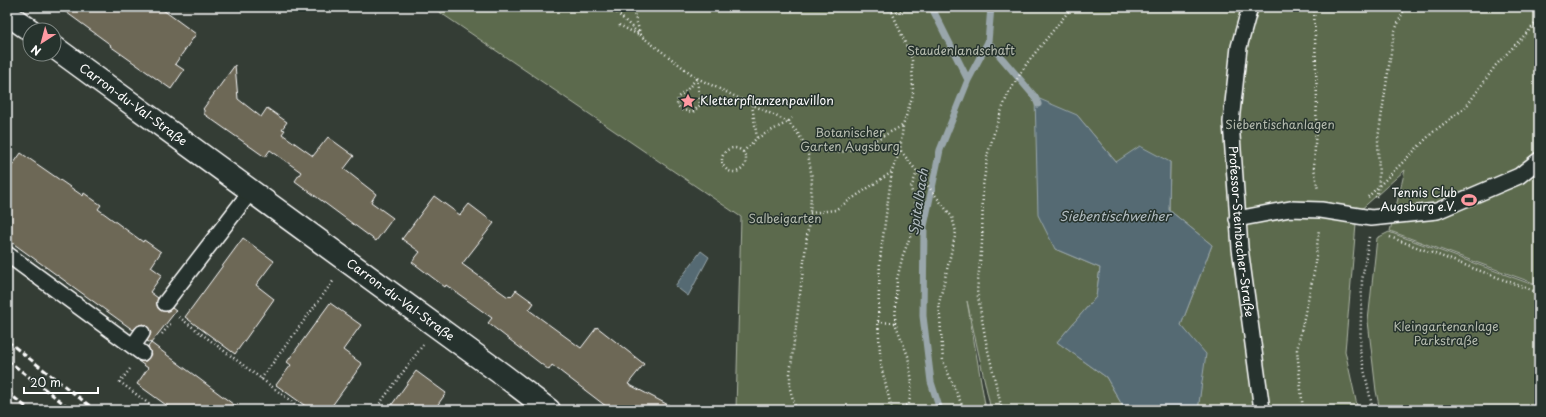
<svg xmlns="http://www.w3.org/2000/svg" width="1546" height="417" viewBox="0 0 1546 417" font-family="'Playpen Sans',sans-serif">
	<rect width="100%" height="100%" fill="#343d35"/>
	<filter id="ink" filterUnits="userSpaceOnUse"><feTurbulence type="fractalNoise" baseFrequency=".025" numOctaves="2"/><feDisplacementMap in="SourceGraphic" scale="8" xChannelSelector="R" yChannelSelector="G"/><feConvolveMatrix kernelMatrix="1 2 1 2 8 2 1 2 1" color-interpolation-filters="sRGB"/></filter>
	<g filter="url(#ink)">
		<path fill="#5c6b4e" stroke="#aeb5a6" d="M 432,7 L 1539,7 L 1539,285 L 1390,231 L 1405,170 L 1357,213 L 1345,351 L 1358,410 L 1198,410 L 1205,354 L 1181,325 L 1212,245 L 1169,210 L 1170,162 L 1116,162 L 1077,115 L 1055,249 L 1100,268 L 1096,297 L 1057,342 L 1106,377 L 1125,410 L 991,410 L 967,301 L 986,410 L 736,410 L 741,217 Z
			M 1389,232 L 1539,287 L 1539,410 L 1380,410 L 1376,391 L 1368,321 L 1377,238 Z"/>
		<path fill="#556b73" stroke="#99a6ab" d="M 1035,97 L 1077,115 L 1116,162 L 1140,146 L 1170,162 L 1169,210 L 1212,245 L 1181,325 L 1206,354 L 1198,410 L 1125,410 L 1106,377 L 1057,342 L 1096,297 L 1100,268 L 1055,249 L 1038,215 Z
			M 701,251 L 709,257 L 688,296 L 675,286 Z"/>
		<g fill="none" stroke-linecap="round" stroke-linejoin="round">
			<path stroke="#99a6ab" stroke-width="7" d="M 935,7 L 934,12 L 968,80
				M 988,42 L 1035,97 L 1038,104
				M 940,410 L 931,382 L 923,316 L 924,226 L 940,150 L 968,80 L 988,42 L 991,7"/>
		</g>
		<path fill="#6d6756" stroke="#fff" d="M 59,7 L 159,7 L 196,34 L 175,64 L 184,70 L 171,89 L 110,46 L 111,45 Z
			M 235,65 L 238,99 L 261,117 L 267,108 L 287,122 L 282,129 L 285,130 L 282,134 L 313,156 L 328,137 L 354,156 L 344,169 L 376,194 L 371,202 L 393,218 L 376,241 L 295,181 L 301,172 L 270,150 L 265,157 L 204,114 L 204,110 L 203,109 Z
			M 21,153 L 83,196 L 84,193 L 101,205 L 98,209 L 143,242 L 144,240 L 161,252 L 151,267 L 162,275 L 150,292 L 158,298 L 157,306 L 160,310 L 168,311 L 172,308 L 176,311 L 151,343 L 241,410 L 173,410 L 137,384 L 148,368 L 138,361 L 146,361 L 151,354 L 148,347 L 151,343 L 147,341 L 151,333 L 147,326 L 143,324 L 139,325 L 133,330 L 7,239 L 7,173 Z
			M 434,196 L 460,215 L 469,204 L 494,223 L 462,264 L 508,297 L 509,295 L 511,297 L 516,290 L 534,303 L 529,310 L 581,348 L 597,327 L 644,364 L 628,384 L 678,410 L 611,410 L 552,365 L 549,370 L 488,323 L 492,318 L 446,285 L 445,287 L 412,262 L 420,252 L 402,239 Z
			M 243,238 L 274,261 L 256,285 L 274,299 L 235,354 L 185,317 Z
			M 330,303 L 361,325 L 343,350 L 362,364 L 329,410 L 311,410 L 276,385 L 291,365 L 287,362 Z
			M 416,371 L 446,393 L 434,410 L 388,410 Z"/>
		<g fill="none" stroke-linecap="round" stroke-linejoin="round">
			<defs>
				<g id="lane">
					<path id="s1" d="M 1250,7 L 1239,47 L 1231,122 L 1240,248 L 1262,410"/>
					<path d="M 1237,219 L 1290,209 L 1321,210 L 1371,218 L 1437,211 L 1519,176 L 1539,160"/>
					<path d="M 7,254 L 142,353"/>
					<path d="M 165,303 L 251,191"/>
					<path d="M 133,346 L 142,333"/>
				</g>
				<g id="street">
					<path d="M 7,14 L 30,30"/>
					<path id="s2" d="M 54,47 L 503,375 L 549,410"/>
				</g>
			</defs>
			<use href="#lane" stroke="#fff" stroke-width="18"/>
			<use href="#street" stroke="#fff" stroke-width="25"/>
			<path stroke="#fff" stroke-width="2.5" stroke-dasharray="1 3" stroke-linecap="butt" d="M 611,7 L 641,36 L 697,78 L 788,122 L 797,132 L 807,148 L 812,178 L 810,213 L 790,374 L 790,389 L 796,410
				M 632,7 L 641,36
				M 886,7 L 892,12 L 912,59 L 913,94 L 903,126 L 900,151 L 892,171 L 880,259 L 878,322 L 881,366 L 892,410
				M 1314,7 L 1317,100 L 1314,168 L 1318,190
				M 892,12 L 911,7
				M 619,25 L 639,35
				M 697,78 L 700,105 L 693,112 L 682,110 L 677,105 L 678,97 L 685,92 Z
				M 752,105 L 757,138
				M722 160a12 12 0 1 1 24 0a12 12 0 1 1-24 0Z
				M 807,148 L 837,153 L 862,147 L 902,126
				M 901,151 L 952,217 L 956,232 L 939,303 L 943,361 L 964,410
				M 743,152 L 757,138 L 788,122 L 792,118
				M 1368,197 L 1433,132 L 1466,107 L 1496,65 L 1539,20
				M 1376,197 L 1379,186 L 1378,138 L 1394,33 L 1405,7
				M 810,213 L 835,210 L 892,172
				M 1369,237 L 1362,281 L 1360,351 L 1373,410
				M 1390,237 L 1539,293
				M 179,317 L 303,410
				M 878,322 L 895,323 L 908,356 L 912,382 L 909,404 L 895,410
				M 895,323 L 897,279 L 903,255 L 918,217 L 911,188 L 917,172
				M 162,334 L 172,322
				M 130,369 L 120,382 L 157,410
				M 261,379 L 334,280
				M 375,410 L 423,345
				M 1002,410 L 986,342 L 977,291 L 982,243 L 983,186 L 988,153 L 998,120 L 1008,94 L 1027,63 L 1068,12 L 1075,7
				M 1303,410 L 1297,350 L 1314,272 L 1319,229"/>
			<use href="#lane" stroke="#26332d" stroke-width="15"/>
			<use href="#street" stroke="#26332d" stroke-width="22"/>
			<path stroke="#fff" stroke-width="3" stroke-dasharray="6 3" stroke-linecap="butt" d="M 7,341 L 95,410
				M 7,360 L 72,410
				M 7,392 L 30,410"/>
		</g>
	</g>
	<defs>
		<symbol id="sight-bare" viewBox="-9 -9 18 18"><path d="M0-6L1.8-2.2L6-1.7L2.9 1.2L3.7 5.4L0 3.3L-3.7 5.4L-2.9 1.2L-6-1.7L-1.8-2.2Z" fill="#ff9aa2" stroke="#26332d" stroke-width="2.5" paint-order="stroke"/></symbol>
		<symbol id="stadium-bare" viewBox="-9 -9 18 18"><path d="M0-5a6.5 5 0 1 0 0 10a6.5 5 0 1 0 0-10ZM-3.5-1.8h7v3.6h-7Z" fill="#ff9aa2" stroke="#26332d" stroke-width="2.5" paint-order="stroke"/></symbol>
	</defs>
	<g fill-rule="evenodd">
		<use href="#sight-bare" x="677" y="90" width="22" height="22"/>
		<use href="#stadium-bare" x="1458" y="189" width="22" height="22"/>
	</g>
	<g text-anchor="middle" stroke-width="3" stroke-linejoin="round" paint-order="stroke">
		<g font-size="12" fill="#b6bcaf" stroke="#26332d">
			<text x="961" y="55">Staudenlandschaft</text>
			<text x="1280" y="129">Siebentischanlagen</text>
			<text x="850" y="137">Botanischer<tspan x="850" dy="14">Garten Augsburg</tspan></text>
			<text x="785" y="223">Salbeigarten</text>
			<text x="1446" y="331">Kleingartenanlage<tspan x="1446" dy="14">Parkstraße</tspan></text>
		</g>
		<g font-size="12" fill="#fff" stroke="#26332d" text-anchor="start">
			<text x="700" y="105">Kletterpflanzenpavillon</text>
			<text x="1457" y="197" text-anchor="end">Tennis Club<tspan x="1457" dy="14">Augsburg e.V.</tspan></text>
		</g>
		<g font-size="12" fill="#fff" stroke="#26332d">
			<text dy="4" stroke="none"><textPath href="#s2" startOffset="98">Carron-du-Val-Straße</textPath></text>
			<text dy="4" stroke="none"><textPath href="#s1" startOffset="227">Professor-Steinbacher-Straße</textPath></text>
			<text dy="4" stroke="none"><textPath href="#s2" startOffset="429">Carron-du-Val-Straße</textPath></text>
		</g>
		<g font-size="13" font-style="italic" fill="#b2bcc0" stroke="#26332d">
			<text transform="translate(918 202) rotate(-81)" y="5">Spitalbach</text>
			<text x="1115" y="221">Siebentischweiher</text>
		</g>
	</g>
	<rect width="1546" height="417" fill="none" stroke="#26332d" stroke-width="24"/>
	<rect x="12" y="12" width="1522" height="393" fill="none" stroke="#fff" stroke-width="1.5" filter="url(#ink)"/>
	<g transform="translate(42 42) rotate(216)"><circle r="19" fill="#26332d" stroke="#7d8581"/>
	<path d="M0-3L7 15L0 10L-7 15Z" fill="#ff9aa2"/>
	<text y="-6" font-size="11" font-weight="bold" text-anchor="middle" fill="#ffffff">N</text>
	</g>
	<path d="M24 387v6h74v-6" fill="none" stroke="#ffffff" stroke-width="2"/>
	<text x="30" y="387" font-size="12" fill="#ffffff" stroke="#26332d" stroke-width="3" paint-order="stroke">20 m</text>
</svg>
